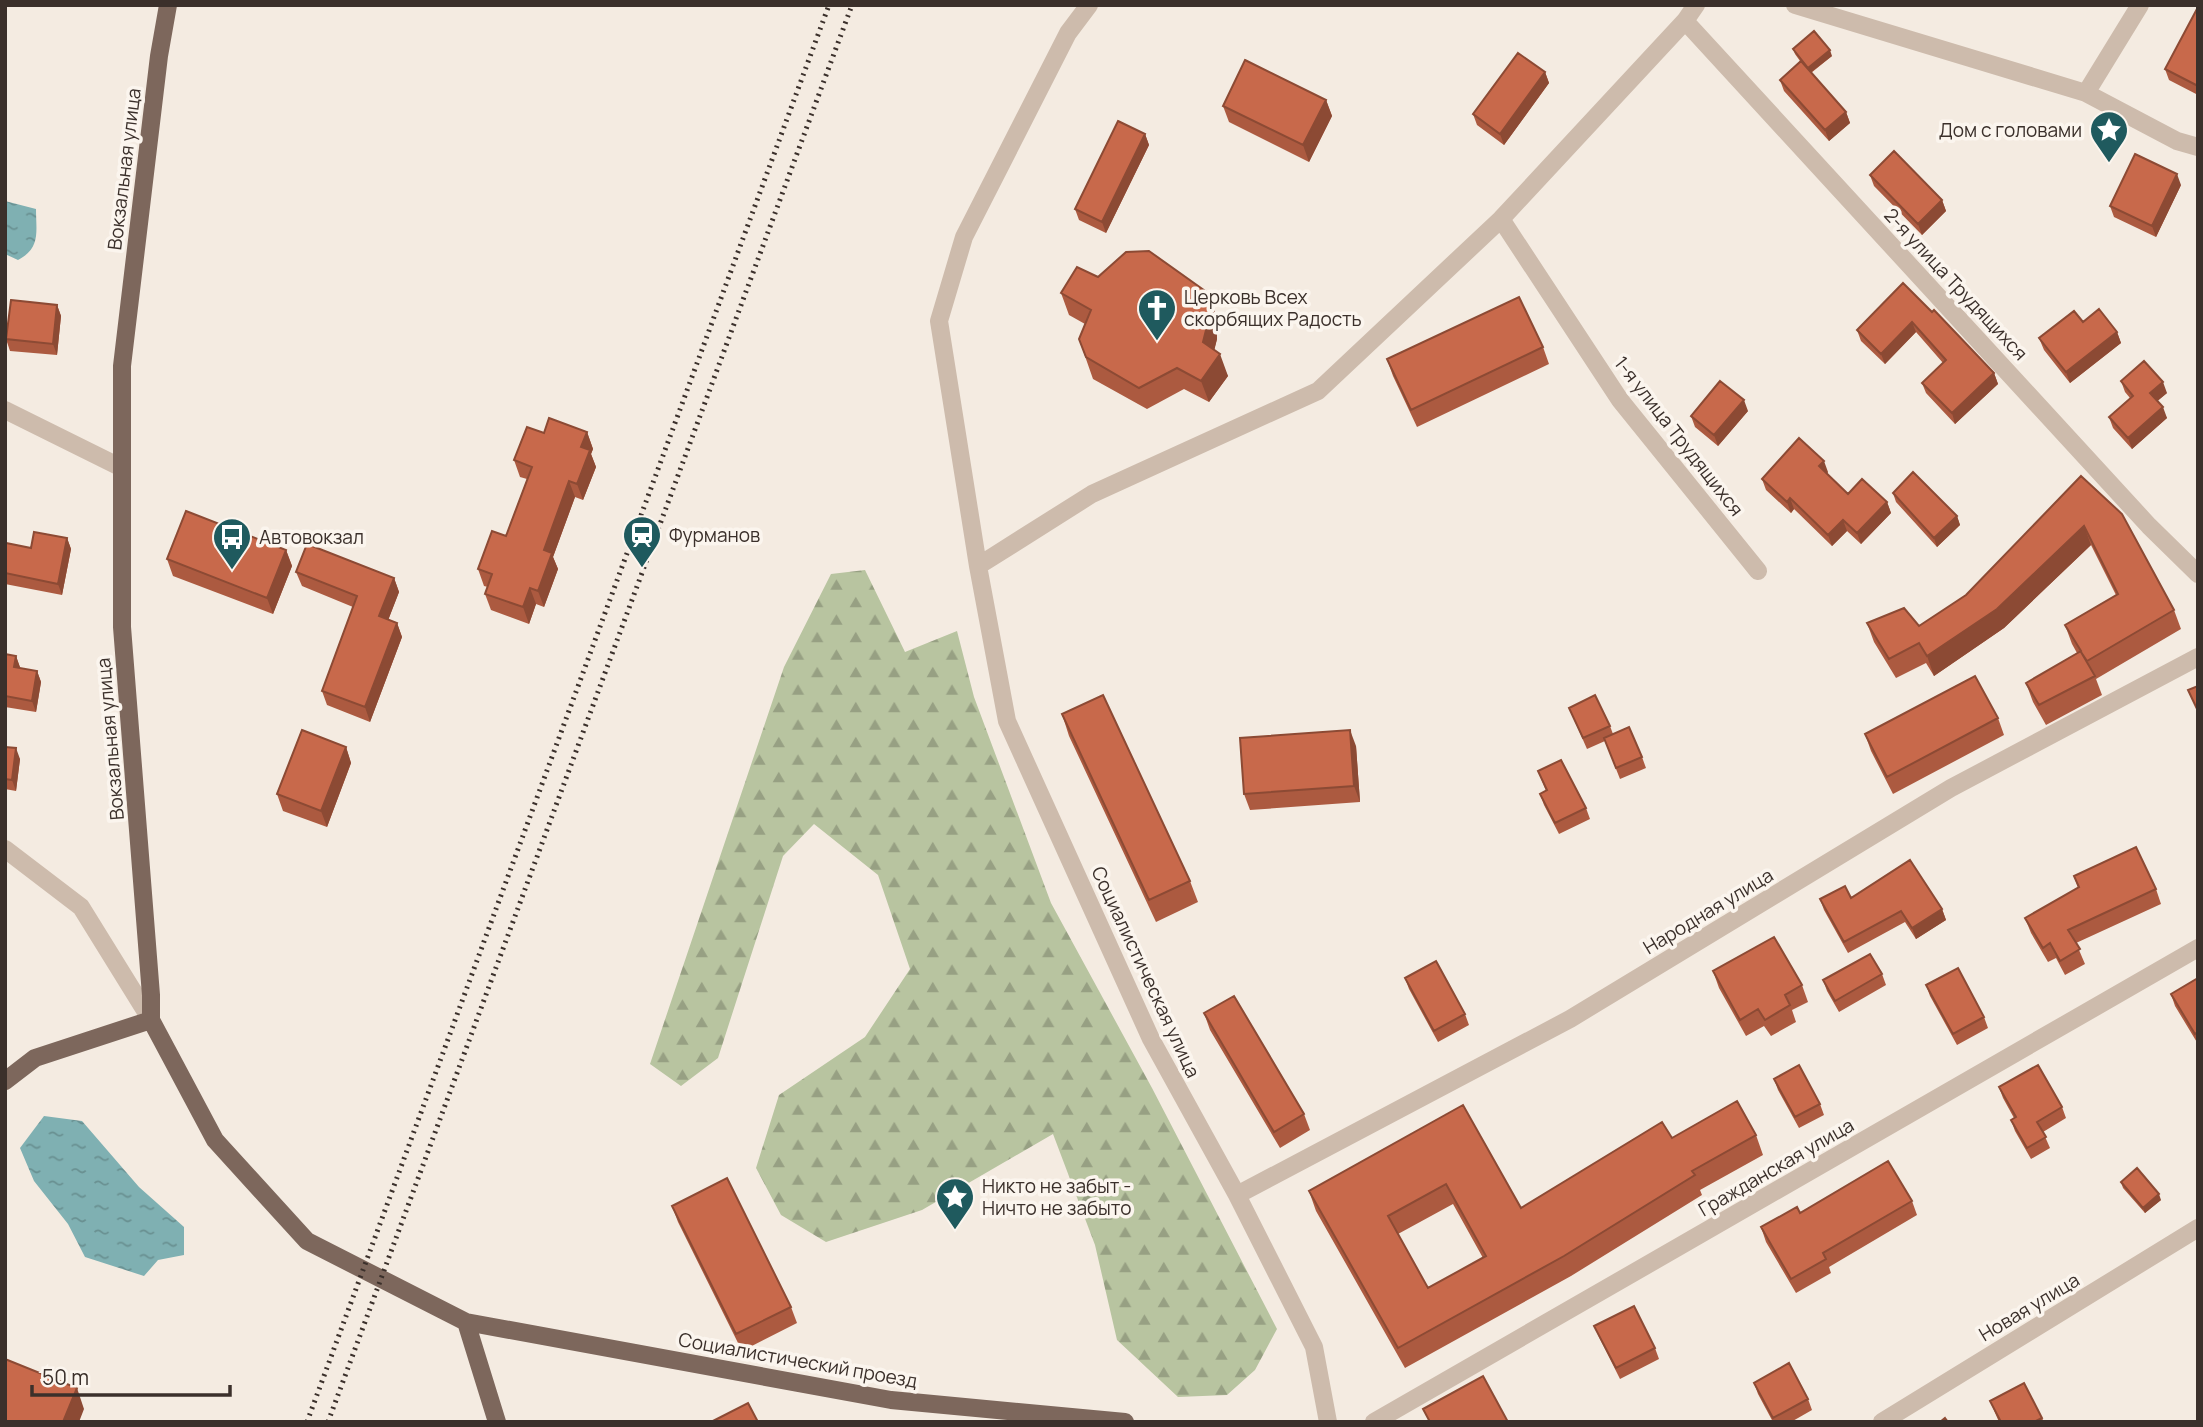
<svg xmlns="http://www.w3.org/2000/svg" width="2203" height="1427" viewBox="0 0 2203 1427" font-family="Manrope,sans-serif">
	<defs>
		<pattern id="forest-firs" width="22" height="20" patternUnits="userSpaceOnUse" patternTransform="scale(1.75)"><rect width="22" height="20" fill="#b8c4a0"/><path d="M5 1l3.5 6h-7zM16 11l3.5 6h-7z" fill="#97a083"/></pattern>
		<pattern id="water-ripples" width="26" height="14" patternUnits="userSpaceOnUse" patternTransform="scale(1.75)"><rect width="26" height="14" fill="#7fb0b2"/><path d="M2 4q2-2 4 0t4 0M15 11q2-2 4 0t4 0" fill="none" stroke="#699091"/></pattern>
	</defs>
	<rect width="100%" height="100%" fill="#f4ebe1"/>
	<path fill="url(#forest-firs)" d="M 865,570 L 905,652 L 957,631 L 974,697 L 1051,903 L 1152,1088 L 1277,1329 L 1255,1370 L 1227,1395 L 1178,1397 L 1117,1340 L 1095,1245 L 1053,1134 L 922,1210 L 826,1242 L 781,1215 L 756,1168 L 779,1095 L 865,1037 L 910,969 L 878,875 L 814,824 L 783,856 L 718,1058 L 681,1086 L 650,1064 L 784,667 L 831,574 Z"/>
	<path fill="url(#water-ripples)" d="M 5,201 L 36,209 C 36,232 41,248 18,260 L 5,254 Z
		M 44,1116 L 82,1121 L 139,1187 L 184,1227 L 184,1255 L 158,1260 L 144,1276 L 85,1257 L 68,1224 L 34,1181 L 20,1148 Z"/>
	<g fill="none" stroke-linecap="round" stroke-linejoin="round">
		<path stroke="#cdbbac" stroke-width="18" d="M 1089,5 L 1068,33 L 964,237 L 939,321 L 978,566 L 1007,721 L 1151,1039 L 1237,1195 L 1314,1347 L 1328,1422
			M 1795,5 L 2086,93 L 2177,141 L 2198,147
			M 1685,21 L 2149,526 L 2198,574
			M 2086,93 L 2140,5
			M 1501,219 L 1620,400 L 1758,571
			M 5,410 L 122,468
			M 978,566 L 1092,494 L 1318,391 L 1501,219 L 1685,21 L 1696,5
			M 5,849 L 81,907 L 151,1020
			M 1237,1195 L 1570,1019 L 1951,788 L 2198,657
			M 1374,1422 L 2198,948
			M 1882,1422 L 2198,1228"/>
		<path stroke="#7d675c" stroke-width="18" d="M 168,5 L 159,56 L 122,366 L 122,627 L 151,995 L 151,1020 L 215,1140 L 307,1241 L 466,1322 L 891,1400 L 1125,1422
			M 5,1081 L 35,1058 L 151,1020
			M 466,1322 L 497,1422"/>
		<path stroke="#3b302b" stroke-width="5" stroke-dasharray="2 5" stroke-linecap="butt" d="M 307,1422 L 829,5
			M 328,1422 L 852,5"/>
	</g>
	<path fill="#ac5a40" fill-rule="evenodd" d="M 2198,7 L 2198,95 L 2169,80 L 2165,69 Z
		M 1793,49 L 1832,56 L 1811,73 L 1846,112 L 1850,123 L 1829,141 L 1784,91 L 1780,80 L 1800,61 L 1795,54 Z
		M 1545,72 L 1549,83 L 1504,145 L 1477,125 L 1473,114 Z
		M 1326,100 L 1332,116 L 1309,162 L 1229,122 L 1223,106 Z
		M 1145,134 L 1149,145 L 1106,233 L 1079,220 L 1075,209 Z
		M 1870,175 L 1942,200 L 1946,211 L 1922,235 L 1874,186 Z
		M 2181,185 L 2156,237 L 2114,217 L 2110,206 Z
		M 1098,277 L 1208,293 L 1216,315 L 1217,339 L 1214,350 L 1228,376 L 1209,402 L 1184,389 L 1147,409 L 1093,379 L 1079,339 L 1085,324 L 1069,315 L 1061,293 Z
		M 1903,283 L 1994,373 L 1998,384 L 1955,424 L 1926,393 L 1922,383 L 1943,363 L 1916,332 L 1885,364 L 1861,341 L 1857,330 Z
		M 57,305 L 61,316 L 57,355 L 10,351 L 6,339 Z
		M 2083,322 L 2117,332 L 2121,343 L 2070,383 L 2044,350 L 2039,338 Z
		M 1543,347 L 1549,364 L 1417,427 L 1393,376 L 1387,359 Z
		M 2121,381 L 2167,393 L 2157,401 L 2167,418 L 2132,449 L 2113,428 L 2109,417 L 2130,398 L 2125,392 Z
		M 1748,411 L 1718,446 L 1695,427 L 1691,416 Z
		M 587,432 L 593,449 L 591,454 L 596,467 L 583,500 L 575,497 L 553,557 L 558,569 L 544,607 L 536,604 L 529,624 L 491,610 L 485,594 L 488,587 L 484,586 L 478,569 L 506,536 L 527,479 L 520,477 L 514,460 L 544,433 Z
		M 1828,472 L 1827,474 L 1848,494 L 1887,502 L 1891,513 L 1861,544 L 1847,531 L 1832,546 L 1794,509 L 1791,513 L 1766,490 L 1762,479 Z
		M 2081,476 L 2174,610 L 2181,629 L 2096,679 L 2102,695 L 2046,725 L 2033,702 L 2026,683 L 2077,653 L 2072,644 L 2065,625 L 2116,595 L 2091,545 L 2004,628 L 1934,676 L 1926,663 L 1896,678 L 1874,642 L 1867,623 L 1919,626 L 1966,595 Z
		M 1893,493 L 1957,516 L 1960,525 L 1937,547 L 1896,502 Z
		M 67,538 L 71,549 L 62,595 L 5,584 L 5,573 L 31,548 Z
		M 286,550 L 292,566 L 273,614 L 173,576 L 167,559 Z
		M 296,572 L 394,578 L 399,592 L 388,620 L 397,623 L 402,637 L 370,722 L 327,705 L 322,691 L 353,607 L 302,586 Z
		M 5,654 L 16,656 L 20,668 L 37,671 L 41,682 L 36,712 L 5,707 Z
		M 1569,708 L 1610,726 L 1613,734 L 1642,757 L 1646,768 L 1620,779 L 1605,741 L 1587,749 Z
		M 1062,714 L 1190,881 L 1198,902 L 1156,922 L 1069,736 Z
		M 1998,718 L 2004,735 L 1893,794 L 1871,751 L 1865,734 Z
		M 1356,746 L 1360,802 L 1250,810 L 1244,794 Z
		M 5,747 L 20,759 L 16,791 L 5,789 Z
		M 346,747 L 351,763 L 327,827 L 283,811 L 277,794 Z
		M 1538,771 L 1586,808 L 1590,819 L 1559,834 L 1544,805 L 1540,794 L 1546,791 Z
		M 2074,876 L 2156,889 L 2161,904 L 2076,943 L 2085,964 L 2065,975 L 2056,958 L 2048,962 L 2031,933 L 2025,918 L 2078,888 Z
		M 1820,899 L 1942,909 L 1946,920 L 1916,939 L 1905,922 L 1848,953 L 1824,910 Z
		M 1713,971 L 1802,985 L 1808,1002 L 1792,1010 L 1796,1022 L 1771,1036 L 1764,1026 L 1746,1036 L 1719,988 Z
		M 1882,974 L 1886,985 L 1839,1012 L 1827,991 L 1823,980 Z
		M 1405,978 L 1465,1014 L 1469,1025 L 1438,1042 L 1409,989 Z
		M 2198,978 L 2198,1044 L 2175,1006 L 2171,994 Z
		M 1926,985 L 1984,1017 L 1988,1028 L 1957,1045 L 1930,996 Z
		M 1204,1013 L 1304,1114 L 1310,1130 L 1280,1148 L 1210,1030 Z
		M 1774,1079 L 1820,1104 L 1824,1115 L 1799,1128 L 1778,1090 Z
		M 1999,1087 L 2062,1107 L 2066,1118 L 2043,1132 L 2050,1148 L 2031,1159 L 2015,1131 L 2011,1120 L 2014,1118 L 2003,1098 Z
		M 1463,1105 L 1521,1208 L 1672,1138 L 1756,1135 L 1763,1155 L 1700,1190 L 1702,1195 L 1571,1276 L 1405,1368 L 1316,1211 L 1309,1191 ZM 1453,1204 L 1483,1258 L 1428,1288 L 1398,1234 Z
		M 2121,1182 L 2161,1200 L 2145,1213 L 2123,1188 Z
		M 1912,1201 L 1917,1215 L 1829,1267 L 1831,1273 L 1796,1293 L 1766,1242 L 1761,1227 L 1800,1213 Z
		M 672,1206 L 791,1307 L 797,1323 L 742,1351 L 678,1222 Z
		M 1594,1326 L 1655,1348 L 1659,1359 L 1620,1379 L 1599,1337 Z
		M 1754,1383 L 1808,1399 L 1812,1410 L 1791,1422 L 1773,1422 L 1758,1394 Z
		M 1990,1401 L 2042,1418 L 2044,1422 L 1999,1422 Z"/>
	<path fill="#8c4a34" d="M 1830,50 L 1832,56 L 1810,73 L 1808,68 Z
		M 1545,72 L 1549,83 L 1504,145 L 1500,134 Z
		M 1326,100 L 1332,116 L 1309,162 L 1303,145 Z
		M 1846,112 L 1850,123 L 1829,141 L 1825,130 Z
		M 1145,134 L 1149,145 L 1106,233 L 1102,222 Z
		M 2177,174 L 2181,185 L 2156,237 L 2152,226 Z
		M 1942,200 L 1946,211 L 1922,235 L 1918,224 Z
		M 1208,293 L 1216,315 L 1217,339 L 1211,364 L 1203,342 Z
		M 57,305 L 61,316 L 57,355 L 53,344 Z
		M 1912,322 L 1916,332 L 1885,364 L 1881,354 Z
		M 2117,332 L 2121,343 L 2070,383 L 2066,372 Z
		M 1220,354 L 1228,376 L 1209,402 L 1201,381 Z
		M 1994,373 L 1998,384 L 1955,424 L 1952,413 Z
		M 2163,382 L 2167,393 L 2154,404 L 2150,393 Z
		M 1744,400 L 1748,411 L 1718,446 L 1714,435 Z
		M 2163,407 L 2167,418 L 2132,449 L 2128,438 Z
		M 587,432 L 593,449 L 591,454 L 596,467 L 583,500 L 577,484 L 581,447 Z
		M 1824,461 L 1828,472 L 1823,478 L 1819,466 Z
		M 569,481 L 575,497 L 553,557 L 558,569 L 544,607 L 538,591 L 544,550 Z
		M 1790,498 L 1794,509 L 1791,513 L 1787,502 Z
		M 1887,502 L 1891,513 L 1861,544 L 1857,533 Z
		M 1957,516 L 1960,525 L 1937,547 L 1934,538 Z
		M 1843,520 L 1847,531 L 1832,546 L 1828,535 Z
		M 2084,526 L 2091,545 L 2004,628 L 1934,676 L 1927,656 Z
		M 67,538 L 71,549 L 62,595 L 58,584 Z
		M 286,550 L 292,566 L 273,614 L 267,598 Z
		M 394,578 L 399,592 L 384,631 L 379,616 Z
		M 530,588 L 536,604 L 529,624 L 523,607 Z
		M 397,623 L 402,637 L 370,722 L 365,707 Z
		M 16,656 L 20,667 L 18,678 L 14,667 Z
		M 37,671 L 41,682 L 36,712 L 32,701 Z
		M 1350,730 L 1356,746 L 1360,802 L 1354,786 Z
		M 346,747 L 351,763 L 327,827 L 321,811 Z
		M 16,748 L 20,759 L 16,791 L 12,780 Z
		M 1942,909 L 1946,920 L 1916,939 L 1912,928 Z
		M 2159,1194 L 2161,1200 L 2145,1213 L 2143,1208 Z
		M 77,1388 L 84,1409 L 79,1422 L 63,1422 Z"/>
	<path fill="#c8694b" stroke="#8c4a34" stroke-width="2" fill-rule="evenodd" d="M 2198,7 L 2198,86 L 2165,69 Z
		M 1814,31 L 1830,50 L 1808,68 L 1793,49 Z
		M 1518,53 L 1545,72 L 1500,134 L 1473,114 Z
		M 1245,60 L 1326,100 L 1303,145 L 1223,106 Z
		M 1801,61 L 1846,112 L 1825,130 L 1780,80 Z
		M 1118,121 L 1145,134 L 1102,222 L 1075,209 Z
		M 1894,151 L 1942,200 L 1918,224 L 1870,175 Z
		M 2135,154 L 2177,174 L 2152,226 L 2110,206 Z
		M 1149,251 L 1208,293 L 1209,318 L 1203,342 L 1220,354 L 1201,381 L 1177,368 L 1139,388 L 1086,357 L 1079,339 L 1091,310 L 1061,293 L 1077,267 L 1098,277 L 1126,252 Z
		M 1903,283 L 1932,312 L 1934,310 L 1994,373 L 1952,413 L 1922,383 L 1946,360 L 1912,322 L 1881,354 L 1857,330 Z
		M 1519,297 L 1543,347 L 1411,410 L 1387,359 Z
		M 11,300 L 57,305 L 53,344 L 6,339 Z
		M 2099,309 L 2117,332 L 2066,372 L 2039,338 L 2074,311 L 2083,322 Z
		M 2144,361 L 2163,382 L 2150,393 L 2163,407 L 2128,438 L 2109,417 L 2133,396 L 2121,381 Z
		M 1720,381 L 1744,400 L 1714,435 L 1691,416 Z
		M 549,418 L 587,432 L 581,447 L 590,450 L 577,484 L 569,481 L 544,550 L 552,553 L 538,591 L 530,588 L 523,607 L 485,594 L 492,574 L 478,569 L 492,531 L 506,536 L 532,467 L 514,460 L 527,427 L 544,433 Z
		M 1799,438 L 1824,461 L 1819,466 L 1848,494 L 1862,479 L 1887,502 L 1857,533 L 1843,520 L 1828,535 L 1790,498 L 1787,502 L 1762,479 Z
		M 1913,472 L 1957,516 L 1934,538 L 1893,493 Z
		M 2081,476 L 2122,514 L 2174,610 L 2087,661 L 2081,652 L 2095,676 L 2039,705 L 2026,683 L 2081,651 L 2065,625 L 2118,594 L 2084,526 L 1997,609 L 1927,656 L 1919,643 L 1889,659 L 1867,623 L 1904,608 L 1919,626 L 1966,595 Z
		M 186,511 L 286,550 L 267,598 L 167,559 Z
		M 34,532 L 67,538 L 58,584 L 5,573 L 5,549 L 6,543 L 31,548 Z
		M 307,544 L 394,578 L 379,616 L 397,623 L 365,707 L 322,691 L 357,596 L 296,572 Z
		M 5,654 L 16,656 L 14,667 L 37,671 L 32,701 L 5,696 Z
		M 1975,676 L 1998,718 L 1887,777 L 1865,734 Z
		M 2198,686 L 2198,711 L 2188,690 Z
		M 1103,695 L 1190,881 L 1149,900 L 1062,714 Z
		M 1595,695 L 1610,726 L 1583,738 L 1569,708 Z
		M 1629,727 L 1642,757 L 1616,768 L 1604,738 Z
		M 302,730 L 346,747 L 321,811 L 277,794 Z
		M 1350,730 L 1354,786 L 1244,794 L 1240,738 Z
		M 5,747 L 16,748 L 12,780 L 5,779 Z
		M 1561,760 L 1586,808 L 1555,823 L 1540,794 L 1547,790 L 1538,771 Z
		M 2136,847 L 2156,889 L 2068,930 L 2080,949 L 2060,961 L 2050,943 L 2043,948 L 2025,918 L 2079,887 L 2074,876 Z
		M 1910,860 L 1942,909 L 1912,928 L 1901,911 L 1844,942 L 1820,899 L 1845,886 L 1851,898 Z
		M 1774,937 L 1802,985 L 1785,995 L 1790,1005 L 1765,1020 L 1758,1009 L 1740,1020 L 1713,971 Z
		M 1870,954 L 1882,974 L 1835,1001 L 1823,980 Z
		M 1436,961 L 1465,1014 L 1434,1031 L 1405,978 Z
		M 1958,968 L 1984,1017 L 1953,1034 L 1926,985 Z
		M 2198,978 L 2198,1032 L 2195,1034 L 2171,994 Z
		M 1234,996 L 1304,1114 L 1274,1132 L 1204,1013 Z
		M 1799,1065 L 1820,1104 L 1795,1117 L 1774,1079 Z
		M 2038,1065 L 2062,1107 L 2037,1122 L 2046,1137 L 2027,1148 L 2011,1120 L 2016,1117 L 1999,1087 Z
		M 1737,1101 L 1756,1135 L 1692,1171 L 1695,1175 L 1564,1256 L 1398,1348 L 1309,1191 L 1463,1105 L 1521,1208 L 1662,1122 L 1672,1138 ZM 1446,1184 L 1486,1256 L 1428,1288 L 1388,1216 Z
		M 1888,1161 L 1912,1201 L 1823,1253 L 1826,1259 L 1791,1279 L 1761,1227 L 1797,1207 L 1800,1213 Z
		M 2137,1168 L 2159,1194 L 2143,1208 L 2121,1182 Z
		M 727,1178 L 791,1307 L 736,1334 L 672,1206 Z
		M 1634,1306 L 1655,1348 L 1616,1368 L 1594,1326 Z
		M 5,1359 L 77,1388 L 63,1422 L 5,1422 Z
		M 1789,1363 L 1808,1399 L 1773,1418 L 1754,1383 Z
		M 1483,1376 L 1508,1422 L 1430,1422 L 1423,1409 Z
		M 2024,1383 L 2042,1418 L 2034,1422 L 2001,1422 L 1990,1401 Z
		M 748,1403 L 758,1422 L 711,1422 Z
		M 1945,1418 L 1948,1422 L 1940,1422 Z"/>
	<defs>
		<symbol id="sight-pin" viewBox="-11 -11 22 30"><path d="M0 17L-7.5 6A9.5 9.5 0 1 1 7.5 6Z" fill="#1f5a5e" stroke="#fbf5ee"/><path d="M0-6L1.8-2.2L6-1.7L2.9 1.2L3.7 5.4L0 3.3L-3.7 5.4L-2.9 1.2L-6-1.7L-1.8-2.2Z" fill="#fff"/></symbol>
		<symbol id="church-pin" viewBox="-11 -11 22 30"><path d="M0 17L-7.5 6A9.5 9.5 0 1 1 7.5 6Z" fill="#1f5a5e" stroke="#fbf5ee"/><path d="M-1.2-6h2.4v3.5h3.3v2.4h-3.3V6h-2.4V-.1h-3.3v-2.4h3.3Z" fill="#fff"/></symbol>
		<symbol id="station-pin" viewBox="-11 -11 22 30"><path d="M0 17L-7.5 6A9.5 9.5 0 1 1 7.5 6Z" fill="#1f5a5e" stroke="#fbf5ee"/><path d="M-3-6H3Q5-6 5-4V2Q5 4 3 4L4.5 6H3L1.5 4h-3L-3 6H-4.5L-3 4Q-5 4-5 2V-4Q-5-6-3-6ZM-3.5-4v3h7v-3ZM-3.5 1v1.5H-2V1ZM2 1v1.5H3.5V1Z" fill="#fff"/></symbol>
		<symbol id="bus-pin" viewBox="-11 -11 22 30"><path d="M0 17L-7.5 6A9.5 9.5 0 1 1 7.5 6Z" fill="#1f5a5e" stroke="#fbf5ee"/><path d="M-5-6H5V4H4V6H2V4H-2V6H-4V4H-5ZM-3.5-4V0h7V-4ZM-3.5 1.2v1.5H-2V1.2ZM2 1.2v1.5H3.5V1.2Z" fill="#fff"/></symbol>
	</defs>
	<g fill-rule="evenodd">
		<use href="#sight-pin" x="2087" y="108" width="44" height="60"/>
		<use href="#church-pin" x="1135" y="286" width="44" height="60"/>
		<use href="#station-pin" x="620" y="513" width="44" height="60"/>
		<use href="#bus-pin" x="210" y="515" width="44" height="60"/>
		<use href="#sight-pin" x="933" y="1175" width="44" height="60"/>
	</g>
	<g text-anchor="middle" stroke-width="7" stroke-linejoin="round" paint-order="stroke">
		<g font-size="19" fill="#3b302b" stroke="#fbf5ee" text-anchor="start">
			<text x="2082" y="137" text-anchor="end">Дом с головами</text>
			<text x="1184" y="304">Церковь Всех<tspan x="1184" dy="22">скорбящих Радость</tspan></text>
			<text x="669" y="542">Фурманов</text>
			<text x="259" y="544">Автовокзал</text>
			<text x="982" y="1193">Никто не забыт -<tspan x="982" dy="22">Ничто не забыто</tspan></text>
		</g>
		<g font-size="19" fill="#3b302b" stroke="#fbf5ee">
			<text transform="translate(124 169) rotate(-83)" y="7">Вокзальная улица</text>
			<text transform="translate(1956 284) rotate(47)" y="7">2-я улица Трудящихся</text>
			<text transform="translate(1679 436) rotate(52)" y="7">1-я улица Трудящихся</text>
			<text transform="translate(110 739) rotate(-95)" y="7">Вокзальная улица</text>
			<text transform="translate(1708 911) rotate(-31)" y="7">Народная улица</text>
			<text transform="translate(1146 972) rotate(65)" y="7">Социалистическая улица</text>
			<text transform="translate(1776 1167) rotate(-30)" y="7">Гражданская улица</text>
			<text transform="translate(2029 1307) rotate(-31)" y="7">Новая улица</text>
			<text transform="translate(798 1360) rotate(10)" y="7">Социалистический проезд</text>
		</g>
	</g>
	<rect width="2203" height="1427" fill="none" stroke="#3b302b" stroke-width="14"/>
	<path d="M32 1385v10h198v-10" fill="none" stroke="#3b302b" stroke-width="3.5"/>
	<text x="42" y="1385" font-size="21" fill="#3b302b" stroke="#fbf5ee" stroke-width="5" paint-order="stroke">50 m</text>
</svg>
